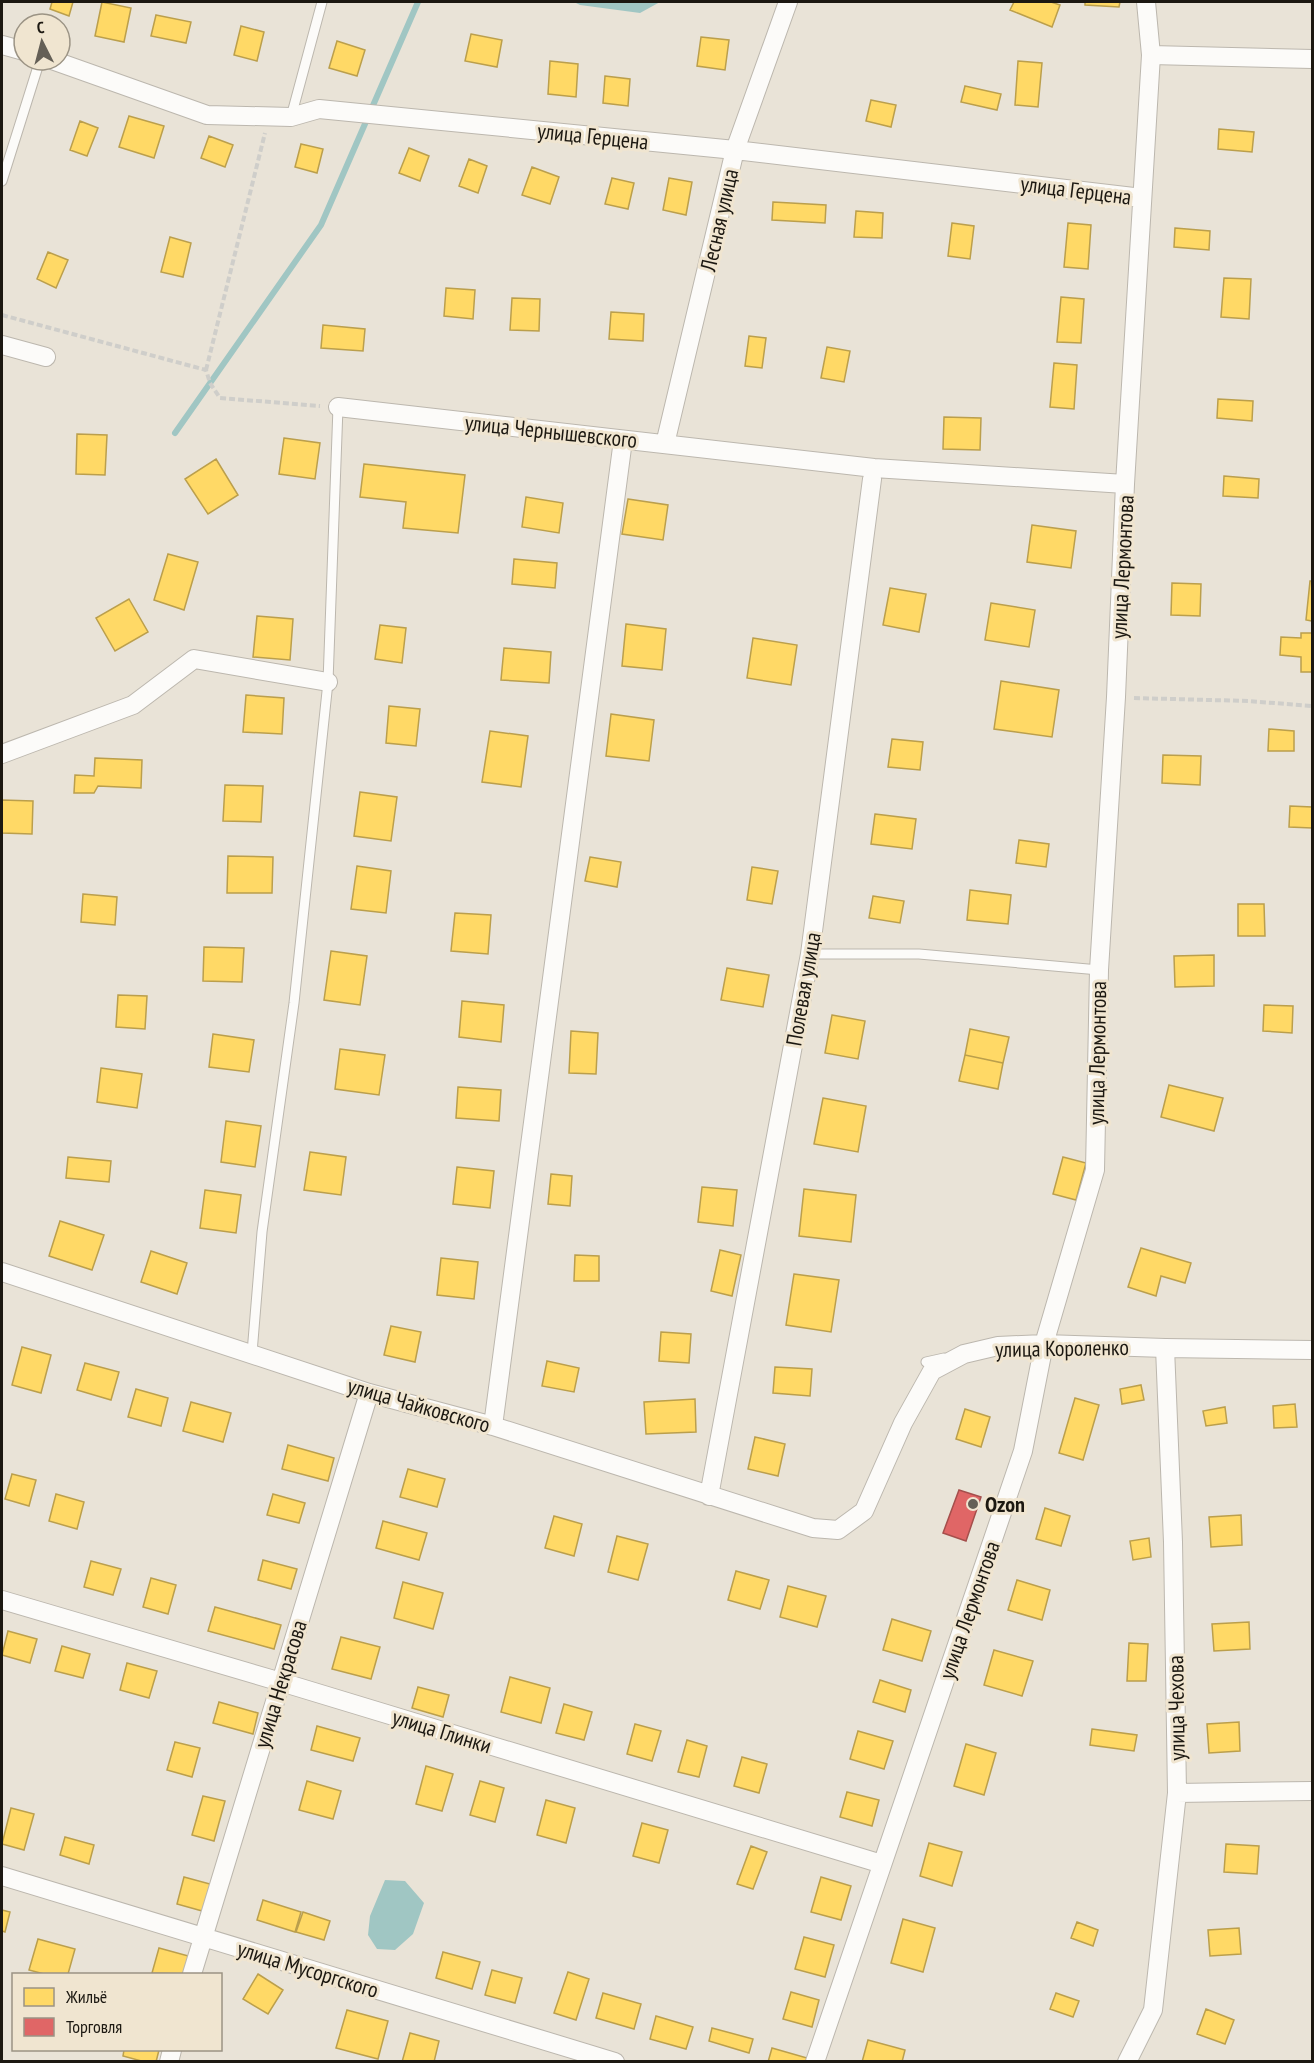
<svg xmlns="http://www.w3.org/2000/svg" width="1314" height="2063" viewBox="0 0 1314 2063" font-family="'PT Sans Narrow',sans-serif">
	<rect width="100%" height="100%" fill="#e9e3d7"/>
	<path fill="#a0c6c3" d="M 574,2 L 660,2 L 640,13 L 580,5 Z
		M 385,1880 L 405,1881 L 424,1903 L 413,1934 L 395,1950 L 377,1949 L 368,1935 L 370,1916 Z"/>
	<path fill="#ffd966" stroke="#bb9f4c" stroke-width="1.5" d="M 52,2 L 73,2 L 69,16 L 50,9 Z
		M 102,2 L 131,8 L 124,42 L 95,36 Z
		M 1014,2 L 1051,2 L 1060,5 L 1052,27 L 1010,10 Z
		M 1085,2 L 1120,2 L 1119,7 L 1085,5 Z
		M 156,15 L 191,22 L 186,43 L 151,36 Z
		M 241,26 L 264,32 L 257,61 L 234,55 Z
		M 471,34 L 502,40 L 497,67 L 465,61 Z
		M 701,37 L 729,40 L 725,70 L 697,66 Z
		M 337,41 L 365,50 L 357,76 L 329,68 Z
		M 550,61 L 578,64 L 576,97 L 548,94 Z
		M 1018,61 L 1042,63 L 1038,107 L 1015,105 Z
		M 605,76 L 630,79 L 628,106 L 603,103 Z
		M 965,86 L 1001,94 L 997,110 L 961,102 Z
		M 871,100 L 896,105 L 891,127 L 866,121 Z
		M 129,116 L 164,126 L 154,158 L 119,147 Z
		M 80,121 L 98,128 L 87,156 L 70,150 Z
		M 1219,129 L 1254,132 L 1252,152 L 1218,149 Z
		M 209,136 L 233,145 L 225,167 L 201,158 Z
		M 301,144 L 323,149 L 317,173 L 295,167 Z
		M 409,148 L 429,156 L 420,181 L 399,173 Z
		M 469,159 L 487,166 L 478,193 L 459,186 Z
		M 532,167 L 559,177 L 550,204 L 522,195 Z
		M 612,178 L 634,183 L 628,209 L 605,204 Z
		M 669,178 L 692,182 L 686,215 L 663,210 Z
		M 773,202 L 826,205 L 825,223 L 772,220 Z
		M 856,211 L 883,213 L 882,238 L 854,237 Z
		M 952,223 L 974,226 L 970,259 L 948,256 Z
		M 1068,223 L 1091,225 L 1088,269 L 1064,267 Z
		M 1175,228 L 1210,231 L 1209,250 L 1174,247 Z
		M 170,237 L 191,243 L 183,277 L 161,272 Z
		M 48,252 L 68,260 L 56,288 L 37,279 Z
		M 1224,278 L 1251,279 L 1249,319 L 1221,317 Z
		M 446,288 L 475,290 L 473,319 L 444,316 Z
		M 1061,297 L 1084,299 L 1081,343 L 1057,342 Z
		M 512,298 L 540,299 L 539,331 L 510,330 Z
		M 611,312 L 644,314 L 643,341 L 609,339 Z
		M 323,325 L 365,329 L 363,351 L 321,348 Z
		M 749,336 L 766,338 L 762,368 L 745,366 Z
		M 827,347 L 850,351 L 844,382 L 821,378 Z
		M 1054,363 L 1077,365 L 1074,409 L 1050,407 Z
		M 1218,399 L 1253,401 L 1252,421 L 1217,418 Z
		M 944,417 L 981,418 L 980,450 L 943,449 Z
		M 77,434 L 107,435 L 105,475 L 76,474 Z
		M 284,438 L 320,443 L 315,479 L 279,474 Z
		M 216,459 L 238,495 L 208,514 L 185,479 Z
		M 364,464 L 465,475 L 458,533 L 403,528 L 406,502 L 360,497 Z
		M 1224,476 L 1259,479 L 1258,498 L 1223,496 Z
		M 526,497 L 563,503 L 559,533 L 522,527 Z
		M 628,499 L 668,505 L 663,540 L 622,534 Z
		M 1032,525 L 1076,531 L 1071,568 L 1027,562 Z
		M 168,554 L 198,562 L 184,610 L 154,600 Z
		M 514,559 L 557,563 L 555,588 L 512,584 Z
		M 1310,581 L 1312,581 L 1312,621 L 1306,620 Z
		M 1172,583 L 1201,584 L 1200,616 L 1171,615 Z
		M 890,588 L 926,594 L 919,632 L 883,625 Z
		M 129,599 L 148,632 L 115,651 L 96,618 Z
		M 991,603 L 1035,610 L 1029,647 L 985,640 Z
		M 257,616 L 293,619 L 290,660 L 253,657 Z
		M 626,624 L 666,629 L 662,670 L 622,666 Z
		M 380,625 L 406,628 L 402,663 L 375,659 Z
		M 1301,633 L 1312,633 L 1312,672 L 1301,672 L 1301,657 L 1280,655 L 1281,637 L 1301,638 Z
		M 753,638 L 797,645 L 791,685 L 747,678 Z
		M 504,648 L 551,652 L 549,683 L 501,680 Z
		M 1001,681 L 1059,690 L 1052,737 L 994,729 Z
		M 246,695 L 284,698 L 282,734 L 243,732 Z
		M 389,706 L 420,709 L 416,746 L 386,743 Z
		M 611,714 L 654,720 L 649,761 L 606,756 Z
		M 1269,729 L 1294,731 L 1294,751 L 1268,751 Z
		M 490,731 L 528,736 L 521,787 L 482,782 Z
		M 892,739 L 923,742 L 920,770 L 888,767 Z
		M 1163,755 L 1201,756 L 1200,785 L 1162,783 Z
		M 95,758 L 142,760 L 141,788 L 98,786 L 94,793 L 74,793 L 75,775 L 94,776 Z
		M 225,785 L 263,786 L 261,822 L 223,821 Z
		M 360,792 L 397,797 L 391,841 L 354,836 Z
		M 2,800 L 33,801 L 32,834 L 2,833 Z
		M 1290,806 L 1312,807 L 1312,828 L 1289,827 Z
		M 875,814 L 916,819 L 912,849 L 871,844 Z
		M 1019,840 L 1049,844 L 1046,867 L 1016,863 Z
		M 228,856 L 273,857 L 272,893 L 227,893 Z
		M 590,857 L 621,862 L 617,887 L 585,881 Z
		M 357,866 L 391,871 L 386,913 L 351,909 Z
		M 752,867 L 778,871 L 772,904 L 747,900 Z
		M 970,890 L 1011,895 L 1008,924 L 967,920 Z
		M 83,894 L 117,897 L 115,925 L 81,922 Z
		M 873,896 L 904,901 L 900,923 L 869,918 Z
		M 1238,904 L 1264,904 L 1265,936 L 1238,936 Z
		M 455,913 L 491,915 L 488,954 L 451,951 Z
		M 204,947 L 244,948 L 242,982 L 203,981 Z
		M 331,951 L 367,956 L 360,1005 L 324,1000 Z
		M 1214,955 L 1214,986 L 1175,987 L 1174,956 Z
		M 727,968 L 769,975 L 763,1007 L 721,1000 Z
		M 118,995 L 147,996 L 145,1029 L 116,1027 Z
		M 462,1001 L 504,1005 L 501,1042 L 459,1037 Z
		M 1264,1005 L 1293,1006 L 1292,1033 L 1263,1031 Z
		M 832,1015 L 865,1021 L 858,1059 L 825,1053 Z
		M 970,1029 L 1009,1037 L 1003,1063 L 965,1055 Z
		M 571,1031 L 598,1033 L 596,1074 L 569,1073 Z
		M 213,1034 L 254,1040 L 249,1072 L 209,1067 Z
		M 340,1049 L 385,1055 L 379,1095 L 335,1089 Z
		M 965,1055 L 1003,1063 L 998,1089 L 959,1081 Z
		M 101,1068 L 142,1074 L 137,1108 L 97,1102 Z
		M 1169,1085 L 1223,1098 L 1214,1131 L 1161,1117 Z
		M 458,1087 L 501,1090 L 499,1121 L 456,1118 Z
		M 823,1098 L 866,1106 L 858,1152 L 814,1144 Z
		M 226,1121 L 261,1126 L 255,1167 L 221,1162 Z
		M 310,1152 L 346,1157 L 341,1195 L 304,1190 Z
		M 68,1157 L 111,1161 L 109,1182 L 66,1178 Z
		M 1063,1157 L 1086,1163 L 1076,1200 L 1053,1194 Z
		M 457,1167 L 494,1171 L 490,1208 L 453,1204 Z
		M 551,1174 L 572,1176 L 570,1206 L 548,1204 Z
		M 702,1187 L 737,1190 L 733,1226 L 698,1222 Z
		M 804,1189 L 856,1195 L 851,1242 L 799,1236 Z
		M 205,1190 L 241,1195 L 236,1233 L 200,1228 Z
		M 60,1221 L 104,1235 L 92,1270 L 49,1256 Z
		M 1141,1248 L 1191,1263 L 1185,1283 L 1161,1276 L 1156,1296 L 1128,1287 Z
		M 720,1250 L 741,1255 L 732,1296 L 711,1291 Z
		M 151,1251 L 187,1263 L 177,1294 L 141,1282 Z
		M 575,1255 L 599,1256 L 599,1281 L 574,1281 Z
		M 441,1258 L 478,1262 L 474,1299 L 437,1295 Z
		M 794,1274 L 839,1280 L 831,1332 L 786,1325 Z
		M 391,1326 L 421,1332 L 415,1362 L 384,1355 Z
		M 661,1332 L 691,1334 L 689,1363 L 659,1361 Z
		M 22,1347 L 51,1355 L 41,1393 L 12,1385 Z
		M 547,1361 L 579,1368 L 574,1392 L 542,1386 Z
		M 85,1363 L 119,1372 L 111,1400 L 77,1390 Z
		M 775,1367 L 812,1369 L 810,1396 L 773,1393 Z
		M 1141,1385 L 1144,1400 L 1122,1404 L 1120,1389 Z
		M 136,1389 L 168,1398 L 161,1426 L 128,1417 Z
		M 1075,1398 L 1099,1405 L 1083,1460 L 1059,1453 Z
		M 695,1399 L 696,1432 L 646,1434 L 644,1402 Z
		M 191,1402 L 231,1413 L 223,1442 L 183,1431 Z
		M 1295,1404 L 1297,1427 L 1274,1428 L 1273,1406 Z
		M 1225,1407 L 1227,1423 L 1206,1426 L 1203,1411 Z
		M 965,1409 L 990,1417 L 981,1447 L 956,1439 Z
		M 755,1437 L 785,1444 L 778,1476 L 748,1469 Z
		M 288,1445 L 334,1458 L 328,1481 L 282,1469 Z
		M 408,1469 L 445,1479 L 437,1507 L 400,1497 Z
		M 12,1474 L 36,1480 L 29,1506 L 5,1499 Z
		M 56,1494 L 84,1502 L 77,1529 L 49,1521 Z
		M 273,1494 L 305,1503 L 299,1523 L 267,1515 Z
		M 1045,1508 L 1070,1516 L 1061,1546 L 1036,1539 Z
		M 1241,1515 L 1242,1545 L 1211,1547 L 1209,1517 Z
		M 554,1516 L 582,1524 L 574,1556 L 545,1548 Z
		M 383,1521 L 427,1533 L 419,1560 L 376,1548 Z
		M 617,1536 L 648,1544 L 638,1580 L 608,1572 Z
		M 1149,1538 L 1151,1557 L 1133,1560 L 1130,1541 Z
		M 263,1560 L 297,1569 L 291,1589 L 258,1580 Z
		M 91,1561 L 121,1569 L 113,1595 L 84,1587 Z
		M 736,1571 L 769,1580 L 760,1609 L 728,1600 Z
		M 151,1578 L 176,1585 L 168,1614 L 143,1607 Z
		M 1017,1580 L 1050,1590 L 1042,1620 L 1008,1610 Z
		M 403,1582 L 443,1593 L 433,1629 L 394,1618 Z
		M 788,1586 L 826,1596 L 817,1627 L 780,1617 Z
		M 215,1607 L 281,1625 L 274,1649 L 208,1631 Z
		M 892,1619 L 931,1631 L 922,1661 L 883,1650 Z
		M 1249,1622 L 1250,1649 L 1214,1651 L 1212,1624 Z
		M 8,1631 L 37,1639 L 30,1663 L 2,1655 Z
		M 341,1637 L 380,1647 L 371,1679 L 332,1669 Z
		M 1129,1643 L 1148,1644 L 1146,1681 L 1127,1681 Z
		M 62,1646 L 90,1654 L 83,1678 L 55,1671 Z
		M 994,1650 L 1033,1661 L 1022,1696 L 984,1685 Z
		M 127,1663 L 157,1671 L 149,1698 L 120,1690 Z
		M 510,1677 L 550,1688 L 541,1723 L 501,1712 Z
		M 880,1680 L 911,1690 L 905,1712 L 873,1702 Z
		M 418,1687 L 449,1695 L 443,1717 L 412,1708 Z
		M 219,1702 L 258,1713 L 253,1734 L 213,1723 Z
		M 564,1704 L 592,1712 L 584,1740 L 556,1733 Z
		M 1239,1722 L 1240,1751 L 1209,1753 L 1207,1724 Z
		M 635,1724 L 661,1731 L 652,1761 L 627,1754 Z
		M 317,1726 L 360,1738 L 353,1761 L 311,1750 Z
		M 1092,1729 L 1137,1735 L 1134,1751 L 1090,1745 Z
		M 858,1731 L 893,1741 L 884,1769 L 850,1759 Z
		M 687,1740 L 707,1746 L 699,1777 L 678,1772 Z
		M 175,1742 L 200,1748 L 192,1777 L 167,1770 Z
		M 966,1744 L 996,1753 L 984,1795 L 954,1786 Z
		M 742,1757 L 767,1764 L 759,1793 L 734,1786 Z
		M 426,1766 L 453,1774 L 442,1811 L 416,1804 Z
		M 307,1781 L 341,1791 L 333,1819 L 299,1810 Z
		M 480,1781 L 504,1788 L 495,1822 L 470,1815 Z
		M 847,1792 L 879,1800 L 872,1826 L 840,1817 Z
		M 203,1796 L 225,1801 L 214,1841 L 192,1835 Z
		M 546,1800 L 575,1808 L 566,1843 L 537,1835 Z
		M 11,1808 L 34,1814 L 24,1850 L 2,1844 Z
		M 642,1823 L 668,1830 L 659,1863 L 633,1856 Z
		M 65,1837 L 94,1845 L 89,1864 L 60,1855 Z
		M 929,1843 L 962,1852 L 952,1886 L 920,1876 Z
		M 1226,1844 L 1259,1846 L 1257,1874 L 1224,1872 Z
		M 751,1846 L 767,1852 L 753,1889 L 737,1884 Z
		M 184,1877 L 221,1887 L 213,1914 L 177,1904 Z
		M 821,1877 L 851,1886 L 841,1920 L 811,1912 Z
		M 263,1900 L 301,1912 L 295,1932 L 257,1920 Z
		M 2,1910 L 10,1912 L 5,1932 L 2,1931 Z
		M 303,1912 L 330,1921 L 324,1940 L 296,1932 Z
		M 903,1919 L 935,1928 L 923,1972 L 891,1963 Z
		M 1077,1922 L 1098,1930 L 1093,1946 L 1071,1938 Z
		M 1239,1928 L 1241,1954 L 1210,1956 L 1208,1930 Z
		M 804,1937 L 834,1945 L 825,1977 L 795,1969 Z
		M 38,1939 L 75,1949 L 68,1974 L 44,1974 L 29,1970 Z
		M 159,1948 L 192,1957 L 187,1974 L 152,1973 Z
		M 443,1952 L 480,1962 L 472,1989 L 436,1978 Z
		M 492,1970 L 522,1978 L 515,2003 L 485,1995 Z
		M 568,1972 L 589,1979 L 576,2020 L 554,2013 Z
		M 258,1974 L 283,1990 L 268,2014 L 243,1999 Z
		M 791,1992 L 819,2000 L 812,2027 L 783,2019 Z
		M 603,1993 L 641,2004 L 634,2029 L 596,2018 Z
		M 1056,1993 L 1079,2001 L 1073,2017 L 1050,2009 Z
		M 1206,2009 L 1234,2020 L 1225,2044 L 1197,2034 Z
		M 347,2010 L 388,2021 L 378,2059 L 336,2048 Z
		M 656,2016 L 693,2027 L 686,2049 L 650,2039 Z
		M 712,2028 L 753,2039 L 749,2053 L 709,2041 Z
		M 410,2033 L 439,2041 L 434,2062 L 402,2062 Z
		M 868,2040 L 905,2050 L 902,2062 L 862,2062 Z
		M 772,2048 L 807,2058 L 806,2062 L 768,2062 Z
		M 124,2050 L 159,2050 L 156,2062 L 145,2062 L 123,2056 Z"/>
	<path fill="#e06666" stroke="#a54f4c" stroke-width="1.5" d="M 959,1490 L 981,1497 L 966,1541 L 943,1533 Z"/>
	<g fill="none" stroke-linecap="round" stroke-linejoin="round">
		<path stroke="#a0c6c3" stroke-width="6" d="M 175,433 L 321,225 L 418,2"/>
		<defs>
			<path id="lane" d="M 291,117 L 322,2
				M 2,181 L 40,60
				M 810,954 L 919,954 L 1099,970
				M 252,1353 L 262,1232 L 294,1003 L 328,682 L 338,407
				M 926,1362 L 944,1358"/>
			<path id="street" d="M 2,45 L 24,51
				M 1151,55 L 1312,59
				M 52,60 L 207,115 L 291,117 L 319,109 L 735,150 L 1142,198
				M 2,345 L 46,357
				M 338,407 L 874,468 L 1125,484
				M 665,444 L 735,150 L 788,2
				M 2,754 L 133,705 L 194,659 L 328,682
				M 2,1272 L 369,1393 L 493,1426 L 813,1528 L 838,1530 L 864,1511 L 903,1423 L 932,1371 L 964,1354 L 998,1346 L 1044,1344 L 1165,1348 L 1312,1350
				M 493,1426 L 623,440
				M 709,1496 L 810,954 L 872,479
				M 2,1600 L 281,1682 L 882,1864
				M 1177,1793 L 1312,1791
				M 2,1876 L 615,2062
				M 192,1974 L 369,1393
				M 169,2062 L 172,2050
				M 815,2062 L 1023,1451 L 1044,1344 L 1095,1170 L 1099,970 L 1116,697 L 1125,484 L 1151,55 L 1146,2
				M 1127,2062 L 1153,2010 L 1177,1793 L 1173,1542 L 1165,1348"/>
		</defs>
		<use href="#lane" stroke="#bcb7ae" stroke-width="11"/>
		<use href="#street" stroke="#bcb7ae" stroke-width="20"/>
		<path stroke="#cfceca" stroke-width="4" stroke-dasharray="6 3" stroke-linecap="butt" d="M 2,315 L 206,370 L 210,383 L 220,398 L 320,406
			M 206,370 L 265,133
			M 1134,698 L 1248,701 L 1312,706"/>
		<use href="#lane" stroke="#fcfbf9" stroke-width="9"/>
		<use href="#street" stroke="#fcfbf9" stroke-width="18"/>
	</g>
	<circle fill="#645f56" stroke="#f0e5d0" stroke-width="2" cx="973" cy="1504" r="6"/>
	<g text-anchor="middle" stroke-width="6" stroke-linejoin="round" paint-order="stroke">
		<g font-size="22" fill="#1c1811" stroke="#f0e5d0">
			<text transform="translate(593 136) rotate(6)" y="8">улица Герцена</text>
			<text transform="translate(1076 190) rotate(7)" y="8">улица Герцена</text>
			<text transform="translate(719 220) rotate(-77)" y="8">Лесная улица</text>
			<text transform="translate(551 431) rotate(6)" y="8">улица Чернышевского</text>
			<text transform="translate(1122 567) rotate(-87)" y="8">улица Лермонтова</text>
			<text transform="translate(803 989) rotate(-80)" y="8">Полевая улица</text>
			<text transform="translate(1097 1053) rotate(-89)" y="8">улица Лермонтова</text>
			<text transform="translate(1062 1348) rotate(-1)" y="8">улица Короленко</text>
			<text transform="translate(419 1405) rotate(16)" y="8">улица Чайковского</text>
			<text transform="translate(969 1610) rotate(-71)" y="8">улица Лермонтова</text>
			<text transform="translate(280 1684) rotate(-73)" y="8">улица Некрасова</text>
			<text transform="translate(1176 1708) rotate(-91)" y="8">улица Чехова</text>
			<text transform="translate(442 1731) rotate(17)" y="8">улица Глинки</text>
			<text transform="translate(308 1969) rotate(17)" y="8">улица Мусоргского</text>
		</g>
		<g font-size="22" font-weight="bold" fill="#1c1811" stroke="#f0e5d0" text-anchor="start">
			<text x="985" y="1512">Ozon</text>
		</g>
	</g>
	<rect width="1314" height="2063" fill="none" stroke="#1c1811" stroke-width="6"/>
	<rect x="12" y="1973" width="210" height="78" fill="#f0e5d0" stroke="#9b9384" stroke-width="1.5"/>
	<rect x="24" y="1988" width="30" height="18" fill="#ffd966" stroke="#9b9384" stroke-width="1.5"/>
	<text x="66" y="2003" font-size="18" fill="#1c1811">Жильё</text>
	<rect x="24" y="2018" width="30" height="18" fill="#e06666" stroke="#9b9384" stroke-width="1.5"/>
	<text x="66" y="2033" font-size="18" fill="#1c1811">Торговля</text>
	<g transform="translate(42 42) rotate(354)"><circle r="28" fill="#f0e5d0" stroke="#9b9384" stroke-width="1.5"/>
	<path d="M0-4.5L10 22L0 15L-10 22Z" fill="#645f56"/>
	<text y="-9" font-size="16" font-weight="bold" text-anchor="middle" fill="#1c1811">С</text>
	</g>
</svg>
